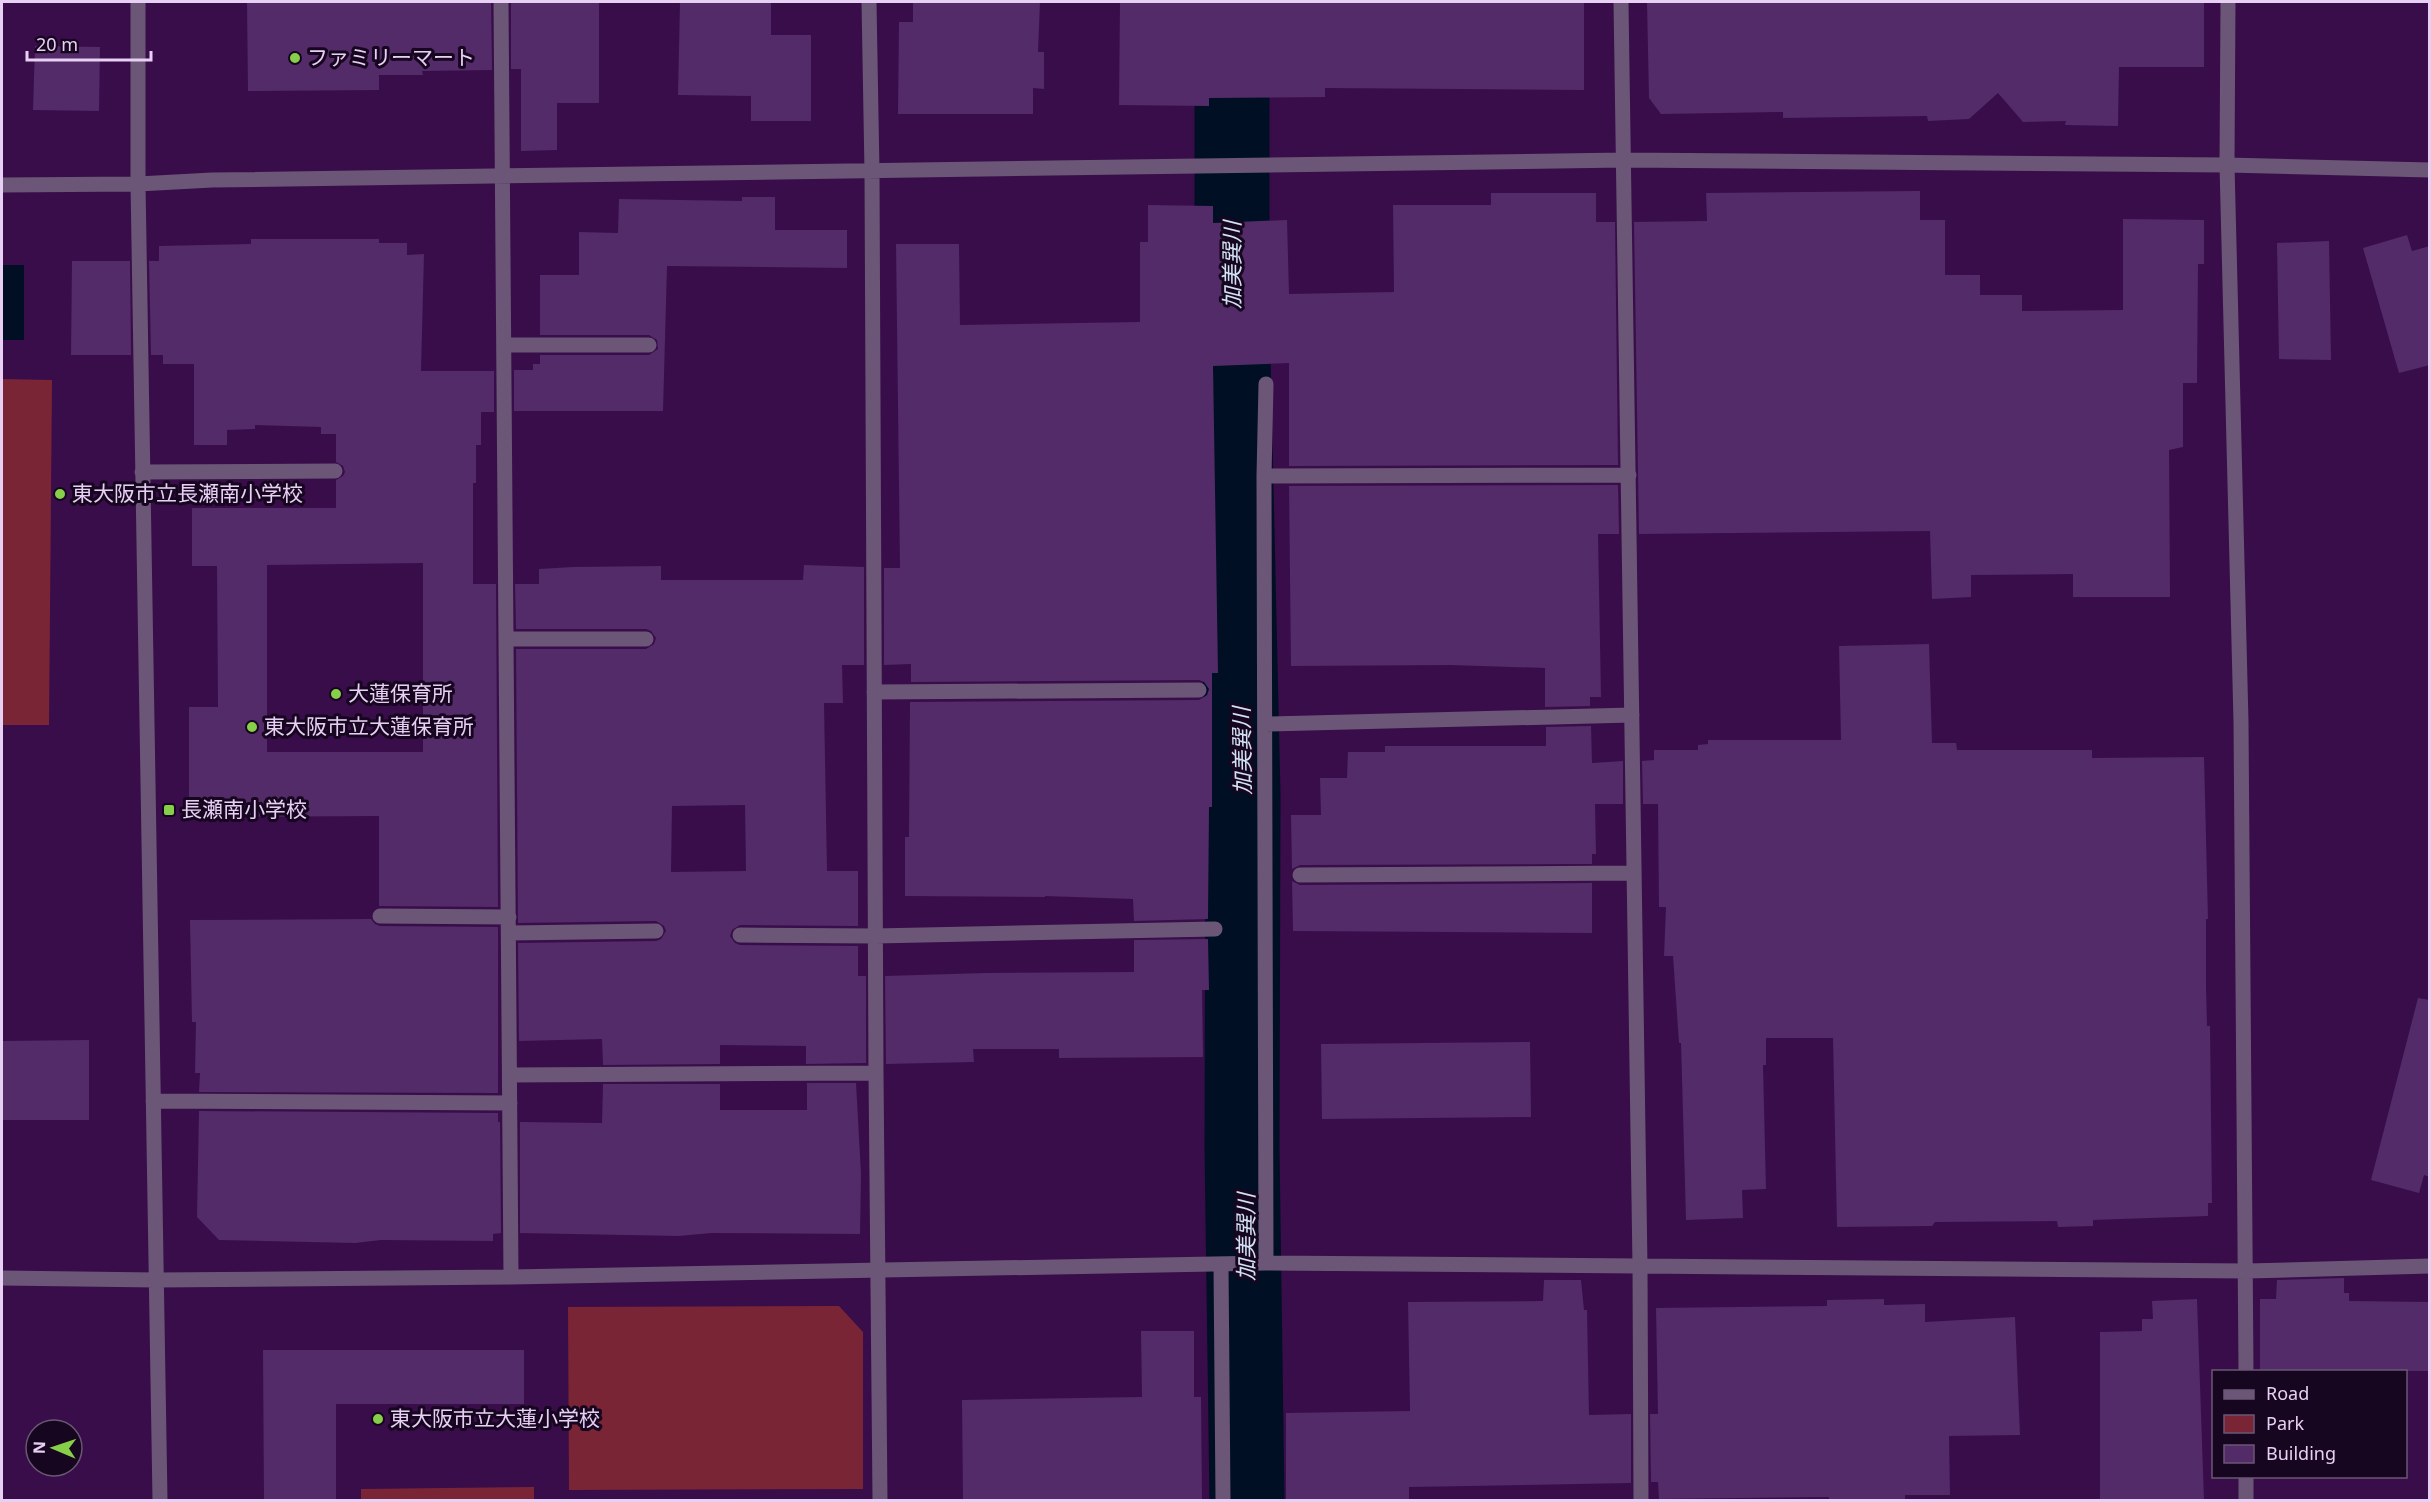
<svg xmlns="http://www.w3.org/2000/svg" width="2431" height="1502" viewBox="0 0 2431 1502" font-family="'Noto Sans','Noto Sans JP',sans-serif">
	<rect width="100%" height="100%" fill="#380d4a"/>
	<path fill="#7a2535" d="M 2,379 L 52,380 L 49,725 L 2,725 Z
		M 839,1306 L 863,1332 L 863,1489 L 569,1490 L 568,1307 Z
		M 534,1487 L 534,1500 L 361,1500 L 361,1489 Z"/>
	<path fill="#000f24" d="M 2,265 L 24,265 L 24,340 L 2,340 Z"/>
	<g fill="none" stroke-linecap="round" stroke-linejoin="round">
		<path stroke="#000f24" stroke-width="75" d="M 1232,2 L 1232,310 L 1243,795 L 1242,1147 L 1247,1500"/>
	</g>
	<path fill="#532b68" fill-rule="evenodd" d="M 247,2 L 491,2 L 492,70 L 422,71 L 423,75 L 379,75 L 379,90 L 248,91 Z
		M 511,2 L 599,2 L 599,103 L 557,103 L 557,150 L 521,151 L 521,69 L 511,69 Z
		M 680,2 L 771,2 L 771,35 L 811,35 L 811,121 L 751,121 L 751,96 L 678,95 Z
		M 913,2 L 1040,2 L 1038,52 L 1044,52 L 1044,89 L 1033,88 L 1033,114 L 898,114 L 899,22 L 913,22 Z
		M 1120,2 L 1584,2 L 1584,90 L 1325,88 L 1325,97 L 1209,98 L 1209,106 L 1119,105 Z
		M 1647,2 L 2204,3 L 2204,67 L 2119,67 L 2118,126 L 2065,125 L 2066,121 L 2023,122 L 1998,93 L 1969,119 L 1928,121 L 1927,116 L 1783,118 L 1783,112 L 1661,114 L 1649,98 Z
		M 35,46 L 100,47 L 99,111 L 33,110 Z
		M 1920,191 L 1920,220 L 1945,220 L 1945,275 L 1980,275 L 1980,295 L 2022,295 L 2022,311 L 2123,310 L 2123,219 L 2204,220 L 2204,264 L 2198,264 L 2197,383 L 2183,383 L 2183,447 L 2169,450 L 2170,597 L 2073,597 L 2073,574 L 1971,575 L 1971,597 L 1932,599 L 1930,531 L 1639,534 L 1634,222 L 1707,221 L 1706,193 Z
		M 1491,193 L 1596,193 L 1596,222 L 1615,222 L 1618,465 L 1289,466 L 1289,363 L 1213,366 L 1218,673 L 1212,673 L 1212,807 L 1209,807 L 1208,919 L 1134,921 L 1133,899 L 1045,896 L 1045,897 L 905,896 L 905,837 L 909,837 L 910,702 L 1199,700 L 1207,695 L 1209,689 L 1204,682 L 1199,680 L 911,682 L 911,664 L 884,665 L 884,568 L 900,568 L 896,244 L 959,244 L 960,325 L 1140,322 L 1140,242 L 1148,242 L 1148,205 L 1213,206 L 1213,223 L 1287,220 L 1289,294 L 1394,292 L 1393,205 L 1491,205 Z
		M 742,197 L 775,197 L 775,230 L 847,230 L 847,268 L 667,266 L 663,411 L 514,411 L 514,370 L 533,370 L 533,364 L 540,364 L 540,355 L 649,355 L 658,349 L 657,340 L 649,335 L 540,335 L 540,275 L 579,275 L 579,232 L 618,233 L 619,199 L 742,201 Z
		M 2407,235 L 2412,251 L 2430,246 L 2430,365 L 2399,373 L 2363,248 Z
		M 251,239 L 379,239 L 379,243 L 407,243 L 407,255 L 424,254 L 421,371 L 494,371 L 494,412 L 481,412 L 481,445 L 476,445 L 476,483 L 473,483 L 473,584 L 496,584 L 498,907 L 379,906 L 379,816 L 218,817 L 218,809 L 189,810 L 189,707 L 218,707 L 217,566 L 192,566 L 192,508 L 336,508 L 336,480 L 343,476 L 345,472 L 343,466 L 336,462 L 336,434 L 321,434 L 321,427 L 255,425 L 255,429 L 227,430 L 227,445 L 194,445 L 194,364 L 163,364 L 163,355 L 151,355 L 149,261 L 159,261 L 159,246 L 251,244 ZM 423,563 L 423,752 L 267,752 L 267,565 Z
		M 2329,241 L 2331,360 L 2279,359 L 2277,243 Z
		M 72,261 L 130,261 L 131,355 L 71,355 Z
		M 1618,485 L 1619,534 L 1598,534 L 1601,697 L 1590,697 L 1590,706 L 1545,707 L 1545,668 L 1451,665 L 1291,666 L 1289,486 Z
		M 804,565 L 864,567 L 864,665 L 842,665 L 843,703 L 824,703 L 827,871 L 858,871 L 858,926 L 740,925 L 732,930 L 730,936 L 735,943 L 740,945 L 858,946 L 858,976 L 866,976 L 866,1063 L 806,1064 L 806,1046 L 720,1045 L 720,1064 L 603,1065 L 602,1039 L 519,1041 L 518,943 L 656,941 L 661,939 L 666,931 L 664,926 L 656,921 L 518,923 L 516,649 L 646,649 L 654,644 L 656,638 L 651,631 L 646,629 L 516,629 L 515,584 L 539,584 L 539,569 L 573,567 L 661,566 L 661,580 L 803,580 ZM 745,805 L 746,871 L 671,872 L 672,806 Z
		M 1929,644 L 1932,743 L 1956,743 L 1957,750 L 2092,750 L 2092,758 L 2204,757 L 2208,919 L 2206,919 L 2206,986 L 2207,1026 L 2210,1026 L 2212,1203 L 2208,1203 L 2208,1216 L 2093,1220 L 2093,1226 L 2058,1227 L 2057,1221 L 1935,1222 L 1932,1226 L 1837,1227 L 1833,1038 L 1766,1038 L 1766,1065 L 1763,1065 L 1766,1189 L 1742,1190 L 1743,1218 L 1686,1220 L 1681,1043 L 1679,1043 L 1673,956 L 1664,956 L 1666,907 L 1659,907 L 1658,804 L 1643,804 L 1642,761 L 1654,760 L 1654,750 L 1698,750 L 1698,745 L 1708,744 L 1708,740 L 1841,740 L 1839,646 Z
		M 1591,726 L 1592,763 L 1623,761 L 1623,804 L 1595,804 L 1596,854 L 1592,854 L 1592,864 L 1300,865 L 1292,869 L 1291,815 L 1321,815 L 1320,778 L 1347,778 L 1348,752 L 1385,752 L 1385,746 L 1546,746 L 1546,727 Z
		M 1292,881 L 1300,885 L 1592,883 L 1592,933 L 1293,931 Z
		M 371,919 L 375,924 L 380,926 L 498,927 L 498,1093 L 199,1092 L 200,1073 L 195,1073 L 196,1022 L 192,1022 L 190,920 Z
		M 1208,939 L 1209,990 L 1202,990 L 1203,1057 L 1059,1058 L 1059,1049 L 973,1049 L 974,1062 L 886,1064 L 885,976 L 985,973 L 1134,972 L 1134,940 Z
		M 2418,998 L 2430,1000 L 2430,1177 L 2424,1175 L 2419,1193 L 2371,1180 Z
		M 89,1040 L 89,1120 L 2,1120 L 2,1041 Z
		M 1530,1042 L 1531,1117 L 1322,1119 L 1321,1044 Z
		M 807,1083 L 856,1083 L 861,1174 L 860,1234 L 711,1233 L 679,1236 L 520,1233 L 520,1122 L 602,1123 L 603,1084 L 720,1084 L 720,1110 L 807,1110 Z
		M 199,1111 L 498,1113 L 498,1122 L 500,1122 L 501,1233 L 493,1234 L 493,1241 L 381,1240 L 355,1243 L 219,1240 L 197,1217 Z
		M 2344,1278 L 2344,1293 L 2349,1293 L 2349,1301 L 2430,1302 L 2430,1371 L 2260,1371 L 2260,1299 L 2276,1299 L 2277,1280 Z
		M 1544,1280 L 1581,1280 L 1584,1310 L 1587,1310 L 1589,1415 L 1631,1414 L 1631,1483 L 1409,1487 L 1409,1500 L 1286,1500 L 1286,1413 L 1410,1411 L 1408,1302 L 1543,1301 Z
		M 1884,1299 L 1884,1305 L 1925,1304 L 1925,1322 L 2015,1317 L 2020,1435 L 1949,1436 L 1950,1495 L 1905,1495 L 1905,1500 L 1829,1500 L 1829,1497 L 1659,1499 L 1658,1482 L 1651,1482 L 1650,1414 L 1658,1414 L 1656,1308 L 1827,1306 L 1827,1300 Z
		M 2197,1299 L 2204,1500 L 2100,1500 L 2100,1332 L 2142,1331 L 2142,1319 L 2153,1319 L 2152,1301 Z
		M 1141,1331 L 1194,1331 L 1194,1397 L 1201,1397 L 1202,1500 L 963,1500 L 962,1400 L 1142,1397 Z
		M 263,1350 L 524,1350 L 524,1404 L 336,1404 L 336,1500 L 264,1500 Z"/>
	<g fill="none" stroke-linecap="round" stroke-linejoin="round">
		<path stroke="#6b5677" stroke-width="15" d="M 138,2 L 138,184 L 160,1500
			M 501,2 L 511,1277
			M 869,2 L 872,172 L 876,1073 L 880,1500
			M 1621,2 L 1640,1266 L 1641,1500
			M 2228,2 L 2227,165 L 2241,722 L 2246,1372
			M 2,185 L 138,184 L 212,180 L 1624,160 L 2227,165 L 2430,170
			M 505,345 L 649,345
			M 142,472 L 335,471
			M 1264,476 L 1629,475
			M 507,639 L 646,639
			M 874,692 L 1199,690
			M 1266,724 L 1632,715
			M 1300,875 L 1634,873
			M 380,916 L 509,917
			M 509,933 L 656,931
			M 740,935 L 875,936 L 1215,929
			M 510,1075 L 876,1073
			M 153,1101 L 510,1103
			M 1266,1263 L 1264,476 L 1266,384
			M 1221,1264 L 1223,1500
			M 2,1278 L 156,1280 L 511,1277 L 1266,1263 L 2247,1271 L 2430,1266
			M 2246,1500 L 2246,1476"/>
	</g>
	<g fill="#88cf49" stroke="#17061f" stroke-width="2">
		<circle cx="295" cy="58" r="6"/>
		<circle cx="60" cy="494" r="6"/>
		<circle cx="336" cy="694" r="6"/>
		<circle cx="252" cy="727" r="6"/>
		<rect x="163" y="804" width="12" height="12" rx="3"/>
		<circle cx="378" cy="1419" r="6"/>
	</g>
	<g text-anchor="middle" stroke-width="6" stroke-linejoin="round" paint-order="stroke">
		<g font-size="21" fill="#e7d0f4" stroke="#17061f" text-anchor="start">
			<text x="307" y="65">ファミリーマート</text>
			<text x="72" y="501">東大阪市立長瀬南小学校</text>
			<text x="348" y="701">大蓮保育所</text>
			<text x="264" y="734">東大阪市立大蓮保育所</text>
			<text x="181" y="817">長瀬南小学校</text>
			<text x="390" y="1426">東大阪市立大蓮小学校</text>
		</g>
		<g font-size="22" font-style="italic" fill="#d3e3f6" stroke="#17061f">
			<text transform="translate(1232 265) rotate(-90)" y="8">加美巽川</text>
			<text transform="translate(1242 751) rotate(-91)" y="8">加美巽川</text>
			<text transform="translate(1246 1237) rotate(-90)" y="8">加美巽川</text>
		</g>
	</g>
	<rect width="2431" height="1502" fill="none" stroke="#e7d0f4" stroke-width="6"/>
	<rect x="2212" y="1370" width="195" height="108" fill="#17061f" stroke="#6a5774" stroke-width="1.5"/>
	<rect x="2224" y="1390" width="30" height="9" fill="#6b5677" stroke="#6a5774" stroke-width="1.5"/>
	<text x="2266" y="1400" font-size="18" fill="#e7d0f4">Road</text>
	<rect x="2224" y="1415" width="30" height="18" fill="#7a2535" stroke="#6a5774" stroke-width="1.5"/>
	<text x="2266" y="1430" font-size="18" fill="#e7d0f4">Park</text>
	<rect x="2224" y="1445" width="30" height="18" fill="#532b68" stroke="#6a5774" stroke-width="1.5"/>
	<text x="2266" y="1460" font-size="18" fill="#e7d0f4">Building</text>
	<g transform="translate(54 1448) rotate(272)"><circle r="28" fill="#17061f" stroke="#6a5774" stroke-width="1.5"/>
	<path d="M0-4.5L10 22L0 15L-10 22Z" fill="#88cf49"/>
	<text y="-9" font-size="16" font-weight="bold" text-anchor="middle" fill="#e7d0f4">N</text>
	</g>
	<path d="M27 51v9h124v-9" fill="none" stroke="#e7d0f4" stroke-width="3"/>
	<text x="36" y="51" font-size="18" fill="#e7d0f4" stroke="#17061f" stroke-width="4.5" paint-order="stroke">20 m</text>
</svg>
